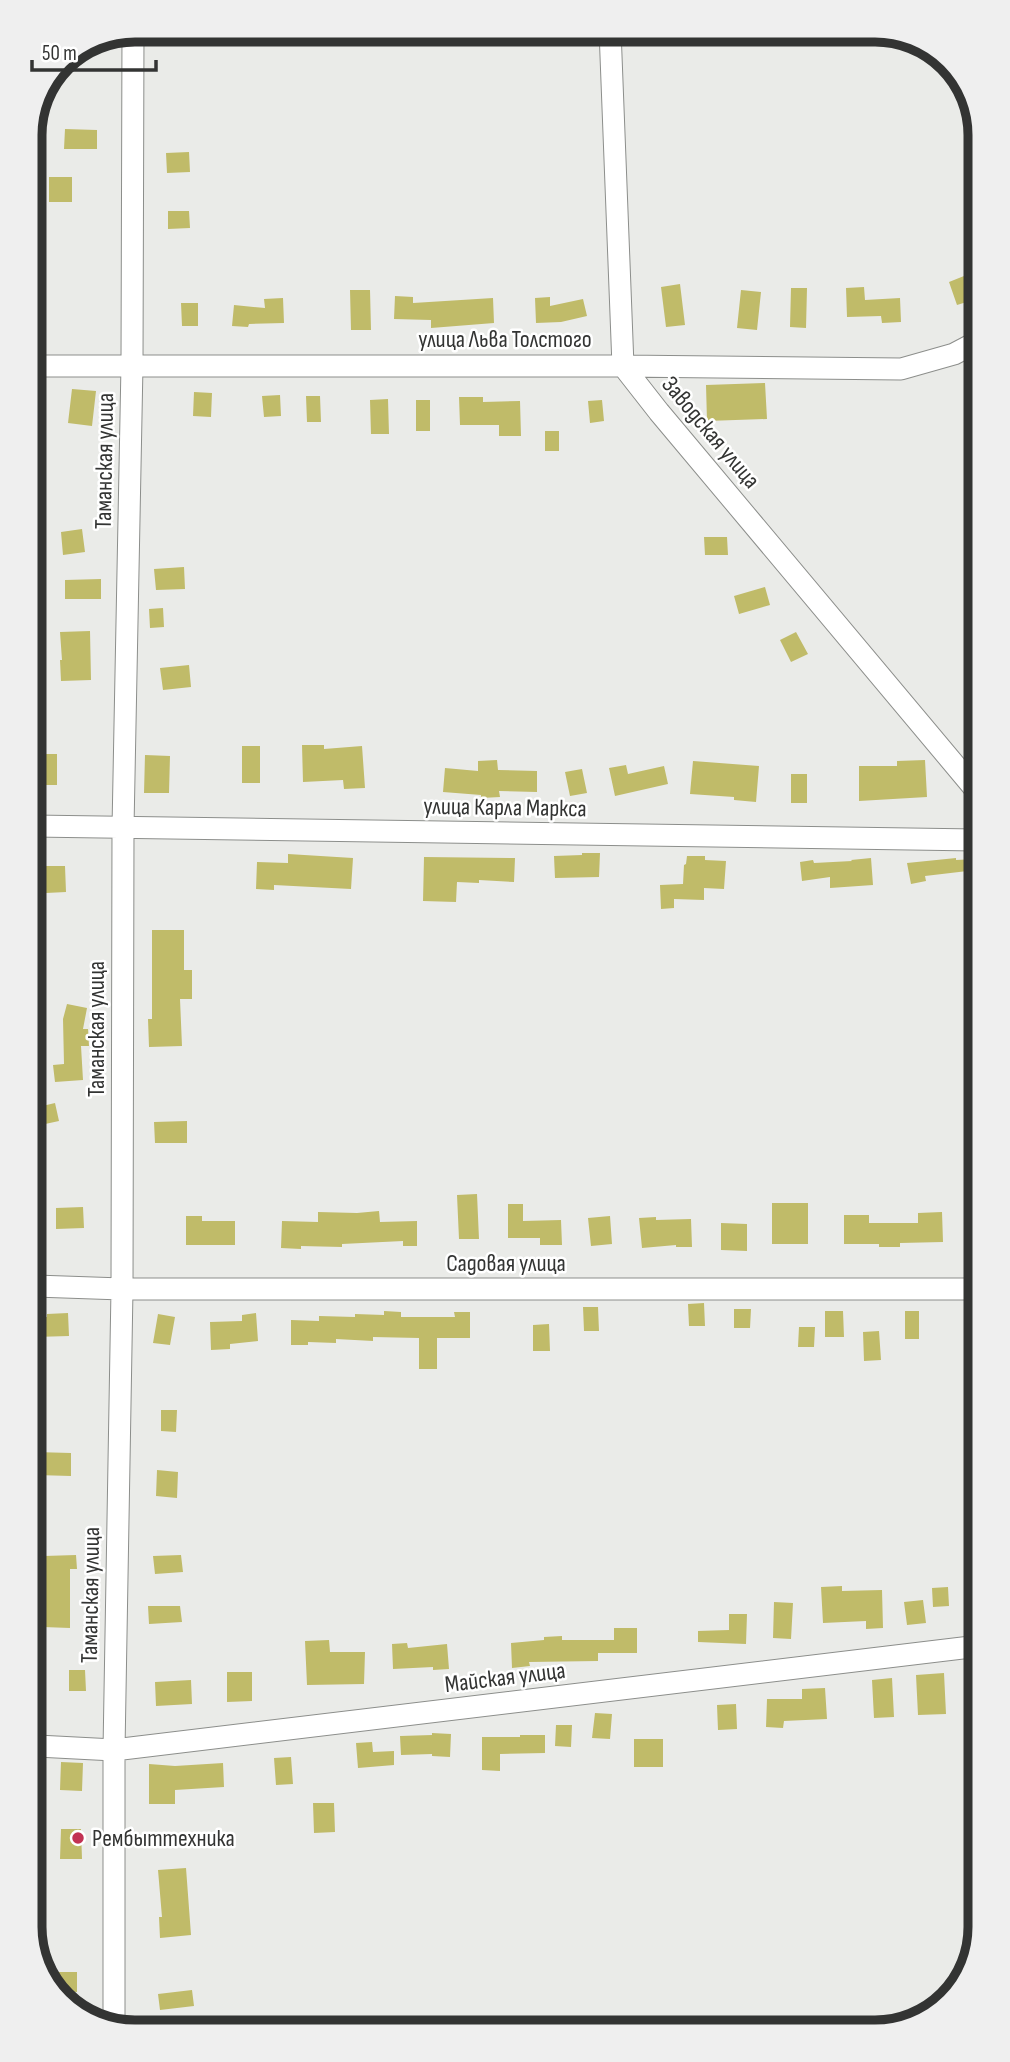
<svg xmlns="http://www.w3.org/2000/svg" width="1010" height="2062" viewBox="0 0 1010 2062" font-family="'Sofia Sans Condensed',sans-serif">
	<rect width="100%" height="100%" fill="#eaebe8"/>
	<path fill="#c0bb69" d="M 176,30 L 195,30 L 197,44 L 177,45 Z
		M 65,129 L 97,130 L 97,149 L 64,149 Z
		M 189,152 L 190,172 L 167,173 L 166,153 Z
		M 49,177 L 72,177 L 72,202 L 49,202 Z
		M 168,211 L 189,211 L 190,228 L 168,229 Z
		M 964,276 L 973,300 L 957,305 L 949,282 Z
		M 680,284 L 685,325 L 666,327 L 661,287 Z
		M 864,287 L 865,300 L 900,298 L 901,322 L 882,323 L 881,316 L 847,317 L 846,288 Z
		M 791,288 L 807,288 L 806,328 L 790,327 Z
		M 350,290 L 370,290 L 371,330 L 351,330 Z
		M 741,290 L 761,292 L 757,330 L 737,328 Z
		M 395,296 L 413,297 L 413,303 L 493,298 L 494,323 L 431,328 L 431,320 L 394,319 Z
		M 550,297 L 550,306 L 583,299 L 587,316 L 561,322 L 536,323 L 535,298 Z
		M 283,298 L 284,323 L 249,324 L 248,327 L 232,326 L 234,305 L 265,308 L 264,299 Z
		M 181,303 L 198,303 L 198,326 L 182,326 Z
		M 765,383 L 767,419 L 707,421 L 706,385 Z
		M 72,389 L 96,391 L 92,426 L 68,423 Z
		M 194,392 L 212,393 L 211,417 L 193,416 Z
		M 280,395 L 281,416 L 264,417 L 262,396 Z
		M 306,396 L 320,396 L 321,422 L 307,422 Z
		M 459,397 L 483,397 L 483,402 L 520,401 L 521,436 L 499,436 L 499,425 L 460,425 Z
		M 388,399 L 389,434 L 371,434 L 370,400 Z
		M 416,400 L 430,400 L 430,431 L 416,431 Z
		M 602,400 L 604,421 L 590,423 L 588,401 Z
		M 545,431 L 559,431 L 559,451 L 545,451 Z
		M 82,529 L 85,552 L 63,555 L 61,532 Z
		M 704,537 L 727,537 L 728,555 L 705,555 Z
		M 184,567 L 185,589 L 156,590 L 154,569 Z
		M 101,579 L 101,599 L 65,599 L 65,580 Z
		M 765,587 L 770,605 L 739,614 L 734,596 Z
		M 163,608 L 164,627 L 150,628 L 149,609 Z
		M 90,631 L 91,680 L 61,681 L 60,660 L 62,660 L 60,632 Z
		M 796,632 L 808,654 L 791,662 L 780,640 Z
		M 189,665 L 191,687 L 163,690 L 160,668 Z
		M 302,745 L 324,745 L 324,749 L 362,746 L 365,788 L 344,789 L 343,780 L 303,782 Z
		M 242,746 L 260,746 L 260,783 L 242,783 Z
		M 34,754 L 57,754 L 57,785 L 34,785 Z
		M 145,755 L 170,756 L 169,793 L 144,793 Z
		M 497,760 L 498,770 L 537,771 L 537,792 L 499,791 L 500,797 L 481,798 L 481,795 L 443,792 L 445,768 L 478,771 L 478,761 Z
		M 925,760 L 927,797 L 859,801 L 859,766 L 897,766 L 897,761 Z
		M 693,761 L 759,766 L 756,802 L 734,800 L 734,797 L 690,794 Z
		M 626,765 L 628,774 L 664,766 L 668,784 L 615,796 L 609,768 Z
		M 582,769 L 587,793 L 570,796 L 565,772 Z
		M 791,774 L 807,774 L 807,803 L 791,803 Z
		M 582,853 L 600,853 L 599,877 L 555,878 L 554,856 L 582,855 Z
		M 288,854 L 353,858 L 351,889 L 274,885 L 274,890 L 256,889 L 257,862 L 288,863 Z
		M 687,856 L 705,856 L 705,860 L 726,861 L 724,889 L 704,888 L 704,900 L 674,899 L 674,908 L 661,909 L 660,885 L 683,884 L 684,865 L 686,864 Z
		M 424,857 L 515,858 L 514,882 L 479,880 L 479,883 L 457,882 L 456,902 L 423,901 Z
		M 871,858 L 873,885 L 830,888 L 830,877 L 802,881 L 800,862 L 813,860 L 814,863 L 852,861 L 851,860 Z
		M 956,858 L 956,860 L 976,859 L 976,870 L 925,876 L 926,881 L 911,884 L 907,863 Z
		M 46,866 L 65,866 L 66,892 L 46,893 Z
		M 152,930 L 184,930 L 184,970 L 192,970 L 192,999 L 180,999 L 182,1046 L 149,1047 L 148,1019 L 152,1019 Z
		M 67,1004 L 87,1008 L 83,1029 L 88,1029 L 89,1046 L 81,1046 L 83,1080 L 55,1082 L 53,1065 L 64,1064 L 63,1019 Z
		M 55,1103 L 59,1121 L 36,1126 L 34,1108 Z
		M 187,1121 L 187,1143 L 155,1143 L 154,1122 Z
		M 477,1194 L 479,1239 L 459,1239 L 457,1195 Z
		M 772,1203 L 808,1203 L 808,1244 L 772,1244 Z
		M 508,1204 L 523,1204 L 523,1221 L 561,1220 L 562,1245 L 540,1245 L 540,1238 L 508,1238 Z
		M 83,1207 L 84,1228 L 56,1229 L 56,1208 Z
		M 379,1211 L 380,1222 L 417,1221 L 417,1246 L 403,1246 L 403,1241 L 342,1244 L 342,1247 L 301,1246 L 301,1249 L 281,1248 L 282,1221 L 318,1222 L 318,1212 L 357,1213 Z
		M 942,1212 L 943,1242 L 900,1243 L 900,1247 L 879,1247 L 879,1244 L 844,1244 L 844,1215 L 869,1215 L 869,1223 L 918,1223 L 918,1213 Z
		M 186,1216 L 202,1216 L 202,1221 L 235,1221 L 235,1245 L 186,1245 Z
		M 610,1216 L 612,1244 L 591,1246 L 588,1218 Z
		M 656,1217 L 656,1220 L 691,1219 L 692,1247 L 676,1247 L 676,1245 L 642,1248 L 639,1218 Z
		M 721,1223 L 747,1224 L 747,1251 L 721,1250 Z
		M 704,1303 L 705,1326 L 689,1326 L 688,1304 Z
		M 583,1307 L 598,1307 L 599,1331 L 584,1331 Z
		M 734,1309 L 751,1309 L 750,1328 L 734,1328 Z
		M 384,1311 L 401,1312 L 401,1317 L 455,1317 L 454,1312 L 470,1312 L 470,1338 L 437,1338 L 437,1369 L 419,1369 L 419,1338 L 373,1337 L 373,1341 L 336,1339 L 336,1343 L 308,1342 L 308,1345 L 291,1345 L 291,1320 L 319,1321 L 319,1316 L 355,1317 L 355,1314 L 384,1315 Z
		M 825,1311 L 843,1311 L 844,1337 L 825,1337 Z
		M 905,1311 L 919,1311 L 919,1339 L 905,1339 Z
		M 68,1313 L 69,1336 L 35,1337 L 35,1317 L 47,1317 L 47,1314 Z
		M 256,1313 L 258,1341 L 230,1344 L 230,1349 L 211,1350 L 210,1322 L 242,1321 L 242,1315 Z
		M 158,1314 L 175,1317 L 170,1345 L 153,1343 Z
		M 549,1324 L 550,1351 L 533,1351 L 533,1325 Z
		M 799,1327 L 815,1327 L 814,1347 L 798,1347 Z
		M 879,1331 L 881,1360 L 864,1361 L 863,1332 Z
		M 161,1410 L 177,1410 L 176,1432 L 161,1431 Z
		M 35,1452 L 71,1453 L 71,1476 L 36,1475 Z
		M 157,1470 L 178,1472 L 177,1498 L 156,1496 Z
		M 76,1555 L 77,1569 L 70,1569 L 70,1628 L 43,1627 L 42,1586 L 45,1586 L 44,1556 Z
		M 181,1555 L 183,1572 L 155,1574 L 153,1556 Z
		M 842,1586 L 842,1591 L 882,1590 L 883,1628 L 866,1629 L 866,1621 L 823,1623 L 821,1587 Z
		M 948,1587 L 949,1606 L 933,1607 L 932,1588 Z
		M 923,1600 L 926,1623 L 907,1625 L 904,1602 Z
		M 774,1602 L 793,1603 L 791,1639 L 773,1638 Z
		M 148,1606 L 180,1606 L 182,1622 L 149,1624 Z
		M 729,1614 L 747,1614 L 746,1644 L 698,1642 L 698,1631 L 729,1630 Z
		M 614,1628 L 637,1628 L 637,1653 L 598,1653 L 598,1661 L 529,1662 L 530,1666 L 512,1668 L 511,1643 L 544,1640 L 544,1637 L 562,1636 L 562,1640 L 614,1640 Z
		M 329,1640 L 330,1652 L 365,1652 L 364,1684 L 307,1685 L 305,1641 Z
		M 407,1643 L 408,1648 L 447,1644 L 449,1669 L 433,1670 L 433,1667 L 393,1669 L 392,1644 Z
		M 69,1670 L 85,1670 L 86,1691 L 69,1691 Z
		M 227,1672 L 252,1672 L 252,1701 L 227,1702 Z
		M 944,1673 L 946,1714 L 918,1715 L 916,1675 Z
		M 892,1678 L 894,1717 L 874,1718 L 872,1680 Z
		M 191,1680 L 192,1704 L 156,1706 L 155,1682 Z
		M 825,1688 L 827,1719 L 784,1721 L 783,1728 L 766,1727 L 767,1699 L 802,1699 L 802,1689 Z
		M 736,1704 L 737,1729 L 718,1730 L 717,1705 Z
		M 595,1713 L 612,1714 L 610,1739 L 592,1738 Z
		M 556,1725 L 572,1725 L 571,1747 L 555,1746 Z
		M 432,1733 L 451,1734 L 450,1757 L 432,1756 L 432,1754 L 401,1755 L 400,1736 L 432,1735 Z
		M 520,1735 L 545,1735 L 545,1753 L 500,1754 L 500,1771 L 482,1770 L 482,1737 L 520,1737 Z
		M 634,1739 L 663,1739 L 663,1767 L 634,1767 Z
		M 372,1742 L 373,1752 L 394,1751 L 394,1765 L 358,1768 L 356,1743 Z
		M 291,1757 L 293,1784 L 276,1785 L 274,1758 Z
		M 61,1762 L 83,1763 L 82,1791 L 60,1790 Z
		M 223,1763 L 224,1787 L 175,1790 L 175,1804 L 149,1804 L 149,1764 L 175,1766 Z
		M 313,1803 L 334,1803 L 335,1832 L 314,1833 Z
		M 61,1829 L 81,1829 L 82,1859 L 60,1859 Z
		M 186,1868 L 191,1935 L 160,1938 L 159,1917 L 162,1917 L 158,1870 Z
		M 51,1972 L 77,1972 L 77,1992 L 57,1991 L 51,1984 Z
		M 192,1990 L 194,2006 L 160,2010 L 158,1994 Z"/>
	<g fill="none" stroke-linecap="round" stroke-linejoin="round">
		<defs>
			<path id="minor" d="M 610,30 L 623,366 L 659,412 L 975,789
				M 31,366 L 623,366 L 901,369 L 954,354 L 973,344
				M 33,826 L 976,840
				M 35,1286 L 122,1289 L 978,1289
				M 37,1746 L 114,1750 L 979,1646
				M 114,2027 L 114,1750 L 122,1289 L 123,828 L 132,365 L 133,30"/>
		</defs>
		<use href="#minor" stroke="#8c8e8b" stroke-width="23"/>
		<use href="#minor" stroke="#fff" stroke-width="21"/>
	</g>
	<circle fill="#c23253" stroke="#fff" stroke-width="2.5" cx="78" cy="1838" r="7"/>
	<g text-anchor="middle" stroke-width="5" stroke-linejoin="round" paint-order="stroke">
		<g font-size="24" fill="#333433" stroke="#fff">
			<text x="505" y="347">улица Льва Толстого</text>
			<text transform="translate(711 432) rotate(50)" y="8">Заводская улица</text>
			<text transform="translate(104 461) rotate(-89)" y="8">Таманская улица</text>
			<text transform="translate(505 807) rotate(1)" y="8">улица Карла Маркса</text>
			<text transform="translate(96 1029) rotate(-90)" y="8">Таманская улица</text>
			<text x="506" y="1271">Садовая улица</text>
			<text transform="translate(90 1595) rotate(-89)" y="8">Таманская улица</text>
			<text transform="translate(505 1677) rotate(-7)" y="8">Майская улица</text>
		</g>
		<g font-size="24" fill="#333433" stroke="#fff" text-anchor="start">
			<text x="92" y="1846">Рембыттехника</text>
		</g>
	</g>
	<path d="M0 0H1010V2062H0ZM135 42H875A93 93 0 0 1 968 135V1927A93 93 0 0 1 875 2020H135A93 93 0 0 1 42 1927V135A93 93 0 0 1 135 42Z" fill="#efefef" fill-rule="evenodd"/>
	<path fill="none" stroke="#333433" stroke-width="9" d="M135 42H875A93 93 0 0 1 968 135V1927A93 93 0 0 1 875 2020H135A93 93 0 0 1 42 1927V135A93 93 0 0 1 135 42Z"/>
	<path d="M32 60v10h124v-10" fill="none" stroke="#333433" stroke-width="3.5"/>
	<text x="42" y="60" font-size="21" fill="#333433" stroke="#ffffff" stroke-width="5" paint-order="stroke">50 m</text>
</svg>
